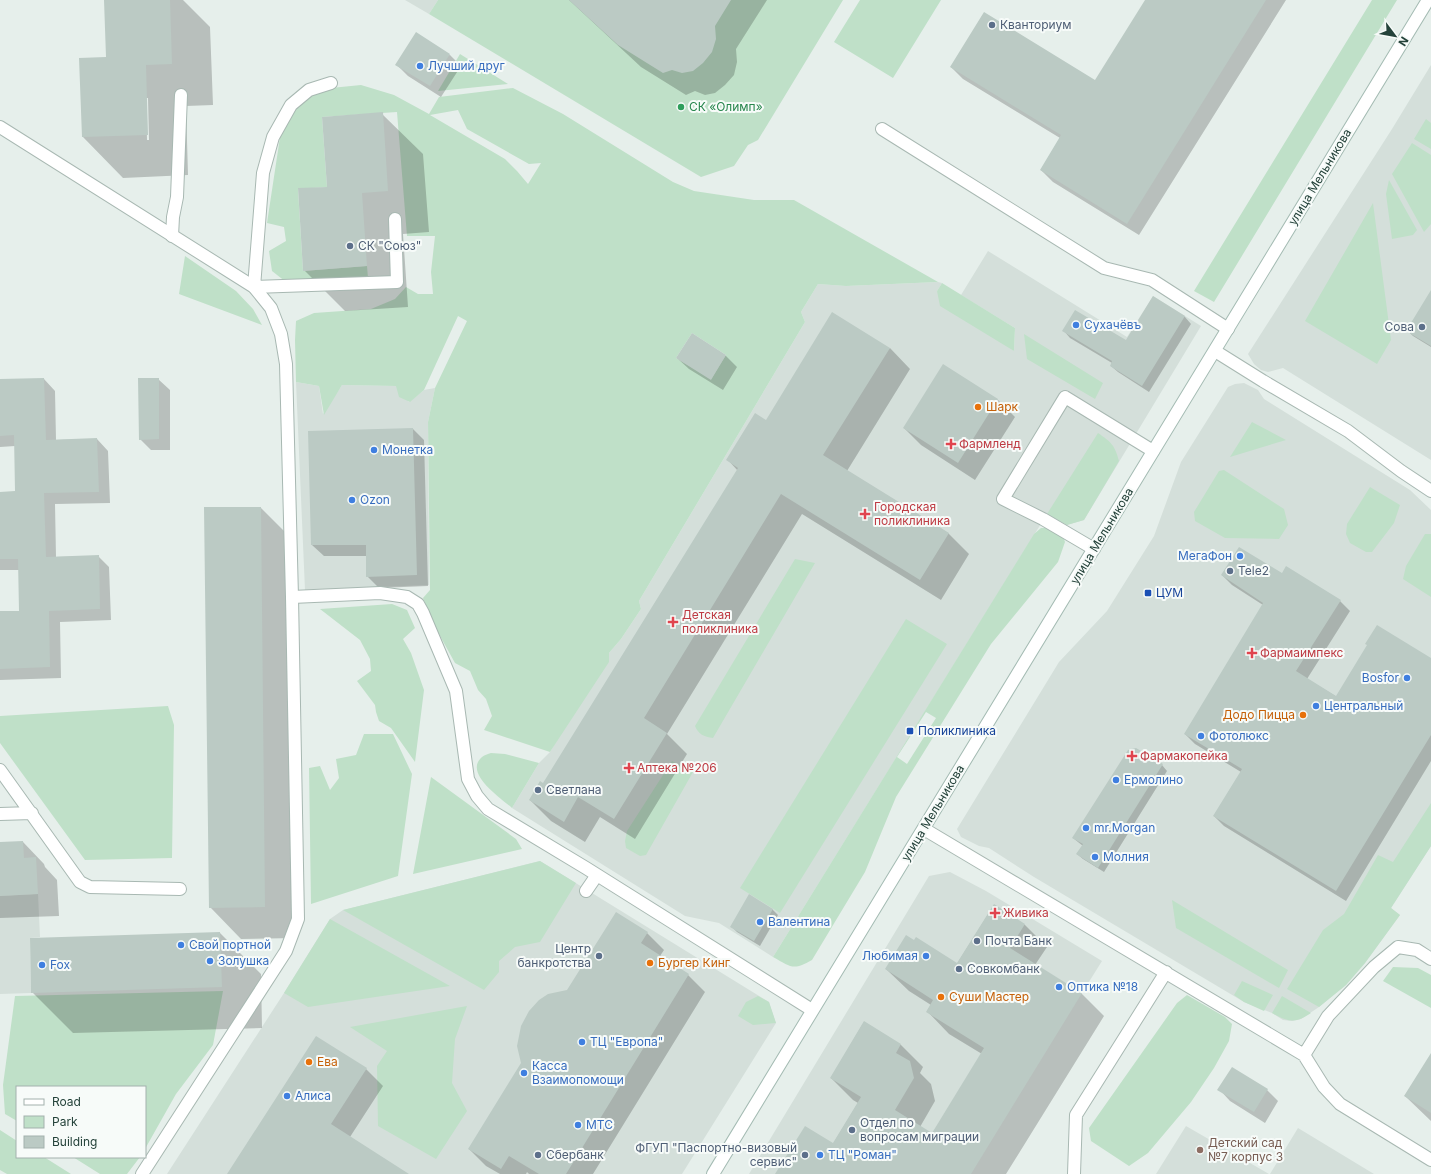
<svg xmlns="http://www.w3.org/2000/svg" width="1431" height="1174" viewBox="0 0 1431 1174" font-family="Inter,sans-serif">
	<rect width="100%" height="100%" fill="#e6efeb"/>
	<path fill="#d4dfda" d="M 405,0 L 438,0 L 429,14 Z
		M 1431,65 L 1431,460 L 1283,368 L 1268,372 L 1261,370 L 1254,364 L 1248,354 L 1392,129 Z
		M 988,251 L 1127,337 L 1153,296 L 1201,326 L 1084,520 L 1067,525 L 1047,514 L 773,957 L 719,923 L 685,916 L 512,808 L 539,763 L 550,752 L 609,653 L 621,639 L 641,609 L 639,601 L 805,322 L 801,312 L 818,284 L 846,286 L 938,282 L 942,283 L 937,291 L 1014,351 L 1015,328 L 961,295 Z
		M 296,382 L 319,386 L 323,414 L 342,385 L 397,386 L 409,402 L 424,390 L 435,388 L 428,422 L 429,585 L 305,590 Z
		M 1244,383 L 1258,390 L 1264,399 L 1410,490 L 1431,510 L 1431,846 L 1391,908 L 1400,915 L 1365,963 L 1346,985 L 1319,1007 L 1301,1019 L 1292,1021 L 1283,1020 L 1272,1013 L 1244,1002 L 1034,877 L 989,848 L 979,846 L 961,837 L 957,829 L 1059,662 L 1107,611 L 1154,536 L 1181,462 L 1228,387 L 1235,384 Z
		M 540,861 L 769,1002 L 776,1023 L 682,1174 L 167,1174 L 284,993 L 330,919 L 343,910 Z
		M 950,872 L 986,891 L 1102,961 L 1082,993 L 1036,965 L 907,1174 L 749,1174 L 929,876 Z
		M 38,894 L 40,937 L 30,938 L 31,993 L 0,994 L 0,896 Z
		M 1186,1126 L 1269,1174 L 1156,1174 Z
		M 1298,1128 L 1374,1174 L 1270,1174 Z"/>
	<path fill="#bfe0c8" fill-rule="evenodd" d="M 438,0 L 843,0 L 758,140 L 748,145 L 734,166 L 701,177 L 429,14 Z
		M 860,0 L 941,0 L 893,78 L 834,42 Z
		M 1372,0 L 1397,0 L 1214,302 L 1194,291 Z
		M 460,54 L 508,84 L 438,91 Z
		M 361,85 L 394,95 L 429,114 L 439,97 L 513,88 L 563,114 L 673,182 L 694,191 L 754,200 L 794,200 L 938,282 L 846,286 L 818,284 L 801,312 L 805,322 L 639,601 L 641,609 L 621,639 L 609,653 L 609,662 L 550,752 L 484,730 L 492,716 L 486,699 L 478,690 L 470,671 L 455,663 L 434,625 L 423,598 L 430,590 L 428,422 L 435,388 L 467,321 L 458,316 L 424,390 L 410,402 L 399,397 L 396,386 L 342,385 L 324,415 L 319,386 L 296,382 L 295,340 L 296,321 L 314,313 L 371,309 L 395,299 L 406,287 L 418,294 L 433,294 L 431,272 L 435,236 L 407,236 L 397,112 L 322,117 L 327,187 L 298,189 L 303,271 L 367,266 L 368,278 L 286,282 L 272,271 L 269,251 L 286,241 L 284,227 L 267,223 L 282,124 L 303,96 L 331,88 ZM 458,110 L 467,129 L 529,164 L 541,163 L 528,184 L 517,171 L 505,159 L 430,115 ZM 692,333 L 726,355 L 711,379 L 676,358 Z
		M 1426,119 L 1431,123 L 1431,149 L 1414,139 Z
		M 1412,143 L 1431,155 L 1431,224 L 1424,232 L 1392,174 Z
		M 1389,180 L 1417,230 L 1413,235 L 1392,239 L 1386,194 Z
		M 1373,203 L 1391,340 L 1377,364 L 1305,321 Z
		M 185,256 L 236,291 L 253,309 L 262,325 L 179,294 Z
		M 942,283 L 1015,328 L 1014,351 L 940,306 L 937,291 Z
		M 1024,334 L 1103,383 L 1095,399 L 1027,359 Z
		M 1252,422 L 1286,440 L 1230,457 Z
		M 1098,433 C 1111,442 1115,445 1119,461 L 1084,520 L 1067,525 L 1047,514 Z
		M 1224,470 L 1284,509 L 1288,525 L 1279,539 L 1225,538 L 1195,521 L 1194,512 L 1219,471 Z
		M 1370,487 L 1400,505 L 1394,523 L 1372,552 L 1366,552 L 1350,543 L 1346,534 L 1347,524 Z
		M 1041,528 L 1051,528 L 1063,536 L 1065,542 L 1058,562 L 991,644 L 896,797 L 865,872 L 812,960 C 793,971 791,967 773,957 L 1034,534 ZM 926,712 L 936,718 L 907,764 L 897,757 Z
		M 1425,534 L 1431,534 L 1431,597 L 1403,579 L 1406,566 Z
		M 795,559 L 815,563 L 713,738 C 704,737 698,734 695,726 Z
		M 392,604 L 407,610 L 415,628 L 403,639 L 411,653 L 424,690 L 415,762 L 391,728 L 379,721 L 376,712 L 375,705 L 357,681 L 371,671 L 370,659 L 360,640 L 320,609 Z
		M 906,619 L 947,644 L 780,913 L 740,888 Z
		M 168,706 L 174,725 L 172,858 L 85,860 L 0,743 L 0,716 Z
		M 364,734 L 393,734 L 412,774 L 398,876 L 311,904 L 309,768 L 320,766 L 330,790 L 339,778 L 336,759 L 356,755 Z
		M 491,753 L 505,754 L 539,763 L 512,808 C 501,798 463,773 482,757 C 484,755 488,754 491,753 Z
		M 672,761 L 693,772 L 646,855 L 640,856 L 626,848 L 625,841 L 627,831 Z
		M 431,777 L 516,839 L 522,849 L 413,874 Z
		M 1431,803 L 1431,846 L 1391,908 L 1400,915 L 1365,963 L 1346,985 L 1319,1007 L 1287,989 L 1323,930 L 1344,914 L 1378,855 L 1393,862 Z
		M 540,861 L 576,883 L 540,942 L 515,947 L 499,961 L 499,972 L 484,990 L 343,910 Z
		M 1172,900 L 1288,970 L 1279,988 L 1176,928 Z
		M 330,919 L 450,986 L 308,1007 L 284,993 Z
		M 1393,967 L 1418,968 L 1431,975 L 1431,1008 L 1383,981 Z
		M 1242,981 L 1273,995 L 1264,1011 L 1244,1002 L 1234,995 Z
		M 223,991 L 213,1045 L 176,1094 L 145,1149 L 145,1087 L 17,1087 L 17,1121 L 5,1114 L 3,1085 L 15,996 Z
		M 1187,995 L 1225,1017 L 1232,1024 L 1229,1041 L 1214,1068 L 1191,1102 L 1148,1153 L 1129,1166 L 1091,1141 L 1089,1128 L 1177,1003 Z
		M 758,996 L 769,1002 L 776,1023 L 753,1025 L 738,1016 L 746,1002 Z
		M 1282,996 L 1311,1013 C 1295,1024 1288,1022 1272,1013 Z
		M 467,1006 L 455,1039 L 452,1083 L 467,1111 L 436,1159 L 378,1126 L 377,1066 L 387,1051 L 350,1027 Z
		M 0,1130 L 17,1141 L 17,1157 L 44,1157 L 71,1174 L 7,1174 L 0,1170 Z
		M 73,1157 L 140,1157 L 127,1174 L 100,1174 Z"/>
	<path fill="#0003" fill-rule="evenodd" d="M 105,0 L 183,0 L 210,27 L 213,105 L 186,106 L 188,175 L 123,178 L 83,137 L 107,58 ZM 146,98 L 148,98 L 149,140 L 147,140 Z
		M 569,0 L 767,0 L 736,49 L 737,62 L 734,75 L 725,85 L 715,93 L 705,95 L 695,91 L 686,95 L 641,67 Z
		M 1147,0 L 1286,0 L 1139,235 L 1053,182 L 1041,170 L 1060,138 L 963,79 L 951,67 L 1095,82 Z
		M 450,55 L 461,66 L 441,97 L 408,76 L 397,65 Z
		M 382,114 L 423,154 L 429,232 L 403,234 L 408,307 L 345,311 L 304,270 L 328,188 Z
		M 1153,297 L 1185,317 L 1191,324 L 1149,392 L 1118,372 L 1111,366 L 1112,363 L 1070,338 L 1064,331 L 1126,341 Z
		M 1431,297 L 1431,347 L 1413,336 L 1407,330 Z
		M 692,335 L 726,356 L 737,367 L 723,390 L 689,369 L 677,358 Z
		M 890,348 L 910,369 L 847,471 L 948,533 L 969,554 L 941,600 L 802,514 L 667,734 L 687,754 L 635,839 L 600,817 L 585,842 L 551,821 L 530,800 L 544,784 L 738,471 L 728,460 L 766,421 Z
		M 944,366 L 998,400 L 1015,417 L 975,480 L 921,445 L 904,428 Z
		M 44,379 L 55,391 L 56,440 L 97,439 L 108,451 L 110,503 L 55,504 L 56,557 L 98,556 L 109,567 L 111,620 L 60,622 L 61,678 L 0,680 L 0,612 L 20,612 L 19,570 L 0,570 L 0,493 L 16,492 L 15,446 L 0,447 L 0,380 Z
		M 158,379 L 170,390 L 170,450 L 151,450 L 140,439 Z
		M 413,429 L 424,440 L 428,586 L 379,588 L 367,576 L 367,556 L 324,556 L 312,545 Z
		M 261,508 L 292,539 L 296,938 L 241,939 L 210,907 Z
		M 1282,574 L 1340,601 L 1350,611 L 1307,679 L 1337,697 L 1431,659 L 1431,761 L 1346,901 L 1224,826 L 1214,816 L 1241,772 L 1195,744 L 1185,734 L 1263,605 L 1232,585 L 1222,575 Z
		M 1162,765 L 1167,771 L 1104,872 L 1083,859 L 1077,854 L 1083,846 L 1073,838 Z
		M 23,842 L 44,864 L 45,867 L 57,880 L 59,916 L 0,918 L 0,843 Z
		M 994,905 L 1025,925 L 1047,947 L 1035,965 L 1082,994 L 1104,1016 L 1006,1174 L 776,1174 L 833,1144 L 858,1103 L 853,1100 L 831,1078 L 864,1022 L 901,1045 L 923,1067 L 920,1073 L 931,1084 L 935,1101 L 920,1127 L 932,1134 L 982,1054 L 949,1034 L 927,1011 L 931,1005 L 909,991 L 886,969 L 957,964 Z
		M 772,909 L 778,915 L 760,946 L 737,932 L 731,926 Z
		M 220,933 L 261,974 L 262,1028 L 73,1033 L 32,992 Z
		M 647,933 L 664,950 L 660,956 L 688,975 L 705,992 L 593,1174 L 529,1174 L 527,1172 L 526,1174 L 500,1174 L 486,1166 L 469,1149 L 568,991 Z
		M 1431,1055 L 1431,1121 L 1405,1096 Z
		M 366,1069 L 383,1086 L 350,1137 L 407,1174 L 229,1174 Z
		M 1219,1089 L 1267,1090 L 1278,1101 L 1265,1123 L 1230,1101 Z"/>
	<path fill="#bbcac4" d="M 104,0 L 170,0 L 172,64 L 146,65 L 148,135 L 82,137 L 79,58 L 106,57 Z
		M 569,0 L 731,0 L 715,26 L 716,39 L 712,52 L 703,63 L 693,71 L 682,73 L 672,70 L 663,73 L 618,45 Z
		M 1145,0 L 1266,0 L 1127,224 L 1040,170 L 1061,135 L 950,67 L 984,12 L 1095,80 Z
		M 416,32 L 450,54 L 430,86 L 395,65 Z
		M 383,112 L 388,191 L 362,193 L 367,266 L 303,271 L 298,188 L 327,187 L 322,117 Z
		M 1431,290 L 1431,346 L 1406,331 Z
		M 1153,296 L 1185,316 L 1142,386 L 1110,366 L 1112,361 L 1062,331 L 1075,310 L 1126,340 Z
		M 832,312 L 890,348 L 823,455 L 949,533 L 920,580 L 781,494 L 644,718 L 667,733 L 614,819 L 578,797 L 564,822 L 529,800 L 540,781 L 543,783 L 738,468 L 726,460 L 755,413 L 766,420 Z
		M 692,333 L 726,355 L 711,380 L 676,358 Z
		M 943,364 L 998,399 L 958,463 L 903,428 Z
		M 44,378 L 46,440 L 97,438 L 99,492 L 44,493 L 46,557 L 99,555 L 100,609 L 49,611 L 50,667 L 0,669 L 0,611 L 19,611 L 18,559 L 0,559 L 0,492 L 15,491 L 14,435 L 0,436 L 0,379 Z
		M 138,378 L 159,378 L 159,439 L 139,440 Z
		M 413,428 L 417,575 L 366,577 L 366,545 L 311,545 L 308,431 Z
		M 204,507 L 261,507 L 265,907 L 209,908 Z
		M 1239,547 L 1282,573 L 1286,566 L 1341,600 L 1296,671 L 1336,696 L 1367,645 L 1365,644 L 1377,625 L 1431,658 L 1431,735 L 1336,891 L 1213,816 L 1242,769 L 1184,734 L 1263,603 L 1221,575 Z
		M 1136,748 L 1163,764 L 1098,868 L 1076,854 L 1083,844 L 1072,838 L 1128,750 Z
		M 23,841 L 24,858 L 36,857 L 38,894 L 0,896 L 0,842 Z
		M 749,894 L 773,909 L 754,941 L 730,927 Z
		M 994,904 L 1025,924 L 1010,948 L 1082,993 L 971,1174 L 775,1174 L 805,1126 L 833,1143 L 861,1097 L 830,1078 L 864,1021 L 901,1044 L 896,1053 L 910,1061 L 914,1078 L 895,1110 L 932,1133 L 984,1048 L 926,1012 L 933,1000 L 885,969 L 906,935 L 914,940 L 916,937 L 957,963 Z
		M 616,912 L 648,932 L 641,943 L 689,974 L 566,1174 L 539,1174 L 509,1156 L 501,1169 L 468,1149 L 521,1063 L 517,1046 L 521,1026 L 529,1011 L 539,1000 L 548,994 L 567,990 Z
		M 220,932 L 222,987 L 31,993 L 30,938 Z
		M 316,1036 L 367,1068 L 331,1124 L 409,1174 L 227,1174 Z
		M 1431,1053 L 1431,1113 L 1404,1096 Z
		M 1232,1067 L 1268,1089 L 1254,1112 L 1217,1090 Z"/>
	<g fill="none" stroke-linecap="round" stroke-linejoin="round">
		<defs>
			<path id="lane" d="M 331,83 L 309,90 L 291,105 L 273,137 L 263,173 L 254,287 L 397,282 L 395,219
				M 882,129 L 1104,268 L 1152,280 L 1228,329
				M 172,236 L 173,217 L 177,197 L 181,95
				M 1215,351 L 1263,381 L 1348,431 L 1401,471 L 1431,491
				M 1094,549 L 1043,519 L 1003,499 L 1065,397 L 1153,451
				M 0,770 L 80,882 L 90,887 L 180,889
				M 0,814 L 32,813
				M 924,829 L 1304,1055 L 1328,1016 L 1374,967 L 1398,947 L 1417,950 L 1431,959
				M 586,891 L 597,875
				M 1304,1055 L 1324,1087 L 1340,1104 L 1431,1160
				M 142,1174 L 286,951 L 298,919 L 292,597 L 380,593 L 407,597 L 418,604 L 423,613 L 456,691 L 468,779 L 477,796 L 488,809 L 586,868 L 812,1010
				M 1074,1174 L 1076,1115 L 1166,972"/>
			<path id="street" d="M 0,127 L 254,287 L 271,308 L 281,334 L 286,364 L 292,597"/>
			<path id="secondary" d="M 713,1174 L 1428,0"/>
		</defs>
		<use href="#lane" stroke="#a8b8b2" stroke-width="14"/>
		<use href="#street" stroke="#a8b8b2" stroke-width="14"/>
		<use href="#secondary" stroke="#a4bbb3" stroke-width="14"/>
		<use href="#lane" stroke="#fff" stroke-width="12"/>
		<use href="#street" stroke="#fff" stroke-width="12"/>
		<use href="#secondary" stroke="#fff" stroke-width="12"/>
	</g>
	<g fill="#5c6f8a" stroke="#f7fbf9" stroke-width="1.5">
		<circle cx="992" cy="25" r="4"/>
		<circle cx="350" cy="246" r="4"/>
		<circle cx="1422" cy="327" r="4"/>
		<circle cx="1230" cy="571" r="4"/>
		<circle cx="538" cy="790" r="4"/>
		<circle cx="977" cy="941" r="4"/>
		<circle cx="599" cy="956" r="4"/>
		<circle cx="959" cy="969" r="4"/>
		<circle cx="852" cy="1130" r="4"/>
		<circle cx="538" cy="1155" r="4"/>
		<circle cx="805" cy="1155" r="4"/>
	</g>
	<g fill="#3f7fe0" stroke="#f7fbf9" stroke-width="1.5">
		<circle cx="420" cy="66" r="4"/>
		<circle cx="1076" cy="325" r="4"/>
		<circle cx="374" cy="450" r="4"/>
		<circle cx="352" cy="500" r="4"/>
		<circle cx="1240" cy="556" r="4"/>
		<circle cx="1407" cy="678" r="4"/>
		<circle cx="1316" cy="706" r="4"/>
		<circle cx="1201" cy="736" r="4"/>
		<circle cx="1116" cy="780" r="4"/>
		<circle cx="1086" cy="828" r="4"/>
		<circle cx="1095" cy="857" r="4"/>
		<circle cx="760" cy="922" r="4"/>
		<circle cx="181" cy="945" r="4"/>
		<circle cx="926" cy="956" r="4"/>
		<circle cx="210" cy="961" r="4"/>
		<circle cx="42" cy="965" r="4"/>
		<circle cx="1059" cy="987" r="4"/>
		<circle cx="582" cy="1042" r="4"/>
		<circle cx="524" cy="1073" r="4"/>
		<circle cx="287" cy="1096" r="4"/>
		<circle cx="578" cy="1125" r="4"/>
		<circle cx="820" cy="1155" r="4"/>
	</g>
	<circle fill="#2e9e5b" stroke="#f7fbf9" stroke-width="1.5" cx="681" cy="107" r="4"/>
	<g fill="#e8710a" stroke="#f7fbf9" stroke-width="1.5">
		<circle cx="978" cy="407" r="4"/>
		<circle cx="1303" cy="715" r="4"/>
		<circle cx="650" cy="963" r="4"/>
		<circle cx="941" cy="997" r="4"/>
		<circle cx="309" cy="1062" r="4"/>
	</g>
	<g fill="#e0444e" stroke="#f7fbf9" stroke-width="1.5">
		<path d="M949 438h4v4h4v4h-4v4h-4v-4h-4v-4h4z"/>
		<path d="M863 508h4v4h4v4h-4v4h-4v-4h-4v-4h4z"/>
		<path d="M671 616h4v4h4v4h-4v4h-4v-4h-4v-4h4z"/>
		<path d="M1250 647h4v4h4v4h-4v4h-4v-4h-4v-4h4z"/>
		<path d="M1130 750h4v4h4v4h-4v4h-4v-4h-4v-4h4z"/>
		<path d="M627 762h4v4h4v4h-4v4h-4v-4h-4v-4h4z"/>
		<path d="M993 907h4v4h4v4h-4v4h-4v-4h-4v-4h4z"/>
	</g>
	<g fill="#1a4fb4" stroke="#f7fbf9" stroke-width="1.5">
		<rect x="1144" y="589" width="8" height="8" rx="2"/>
		<rect x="906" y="727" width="8" height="8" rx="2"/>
	</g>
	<circle fill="#8d6e63" stroke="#f7fbf9" stroke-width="1.5" cx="1200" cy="1150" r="4"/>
	<g text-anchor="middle" stroke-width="4" stroke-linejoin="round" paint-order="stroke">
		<g font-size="12" fill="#4e5e75" stroke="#f7fbf9" text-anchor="start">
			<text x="1000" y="29">Кванториум</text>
			<text x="358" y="250">СК "Союз"</text>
			<text x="1414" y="331" text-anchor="end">Сова</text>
			<text x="1238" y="575">Tele2</text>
			<text x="546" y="794">Светлана</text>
			<text x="985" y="945">Почта Банк</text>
			<text x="591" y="953" text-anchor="end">Центр<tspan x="591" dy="14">банкротства</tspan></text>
			<text x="967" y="973">Совкомбанк</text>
			<text x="860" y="1127">Отдел по<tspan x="860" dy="14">вопросам миграции</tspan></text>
			<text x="797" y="1152" text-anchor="end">ФГУП "Паспортно-визовый<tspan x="797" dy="14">сервис"</tspan></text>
			<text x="546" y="1159">Сбербанк</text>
		</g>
		<g font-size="12" fill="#366cbe" stroke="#f7fbf9" text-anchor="start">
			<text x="428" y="70">Лучший друг</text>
			<text x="1084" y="329">Сухачёвъ</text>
			<text x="382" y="454">Монетка</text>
			<text x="360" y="504">Ozon</text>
			<text x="1232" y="560" text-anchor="end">МегаФон</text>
			<text x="1399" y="682" text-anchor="end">Bosfor</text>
			<text x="1324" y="710">Центральный</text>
			<text x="1209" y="740">Фотолюкс</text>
			<text x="1124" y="784">Ермолино</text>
			<text x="1094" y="832">mr.Morgan</text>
			<text x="1103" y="861">Молния</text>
			<text x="768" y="926">Валентина</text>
			<text x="189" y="949">Свой портной</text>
			<text x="918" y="960" text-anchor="end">Любимая</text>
			<text x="218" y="965">Золушка</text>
			<text x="50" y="969">Fox</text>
			<text x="1067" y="991">Оптика №18</text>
			<text x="590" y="1046">ТЦ "Европа"</text>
			<text x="532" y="1070">Касса<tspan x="532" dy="14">Взаимопомощи</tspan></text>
			<text x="295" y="1100">Алиса</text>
			<text x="586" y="1129">МТС</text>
			<text x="828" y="1159">ТЦ "Роман"</text>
		</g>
		<g font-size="12" fill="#27864d" stroke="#f7fbf9" text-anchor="start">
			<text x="689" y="111">СК «Олимп»</text>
		</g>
		<g font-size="12" fill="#24423a" stroke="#f7fbf9">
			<text transform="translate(1320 177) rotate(-59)" y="4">улица Мельникова</text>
			<text transform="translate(1102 536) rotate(-59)" y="4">улица Мельникова</text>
			<text transform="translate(933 813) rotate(-59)" y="4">улица Мельникова</text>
		</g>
		<g font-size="12" fill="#c56008" stroke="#f7fbf9" text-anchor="start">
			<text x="986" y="411">Шарк</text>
			<text x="1295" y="719" text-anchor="end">Додо Пицца</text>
			<text x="658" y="967">Бургер Кинг</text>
			<text x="949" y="1001">Суши Мастер</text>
			<text x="317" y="1066">Ева</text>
		</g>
		<g font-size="12" fill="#be3a42" stroke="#f7fbf9" text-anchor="start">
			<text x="959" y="448">Фармленд</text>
			<text x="874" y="511">Городская<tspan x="874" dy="14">поликлиника</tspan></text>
			<text x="682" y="619">Детская<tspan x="682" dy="14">поликлиника</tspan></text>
			<text x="1260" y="657">Фармаимпекс</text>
			<text x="1140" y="760">Фармакопейка</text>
			<text x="637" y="772">Аптека №206</text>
			<text x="1003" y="917">Живика</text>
		</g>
		<g font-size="12" fill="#164399" stroke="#f7fbf9" text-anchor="start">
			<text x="1156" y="597">ЦУМ</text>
			<text x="918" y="735">Поликлиника</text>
		</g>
		<g font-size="12" fill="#785e54" stroke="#f7fbf9" text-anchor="start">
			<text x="1208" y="1147">Детский сад<tspan x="1208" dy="14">№7 корпус 3</tspan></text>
		</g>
	</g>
	<rect x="16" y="1086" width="130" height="72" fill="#f7fbf9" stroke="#a3b1ad"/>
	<rect x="24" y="1099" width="20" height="6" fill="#ffffff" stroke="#a3b1ad"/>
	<text x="52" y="1106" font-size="12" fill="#24423a">Road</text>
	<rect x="24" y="1116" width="20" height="12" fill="#bfe0c8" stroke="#a3b1ad"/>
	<text x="52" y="1126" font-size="12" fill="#24423a">Park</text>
	<rect x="24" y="1136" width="20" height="12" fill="#bbcac4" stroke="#a3b1ad"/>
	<text x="52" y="1146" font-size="12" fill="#24423a">Building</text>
	<g transform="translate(1395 36) rotate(122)" stroke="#f7fbf9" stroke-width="3" paint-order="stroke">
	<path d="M0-3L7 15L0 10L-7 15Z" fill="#24423a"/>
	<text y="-6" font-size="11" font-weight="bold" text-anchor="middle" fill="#24423a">N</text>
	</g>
</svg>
